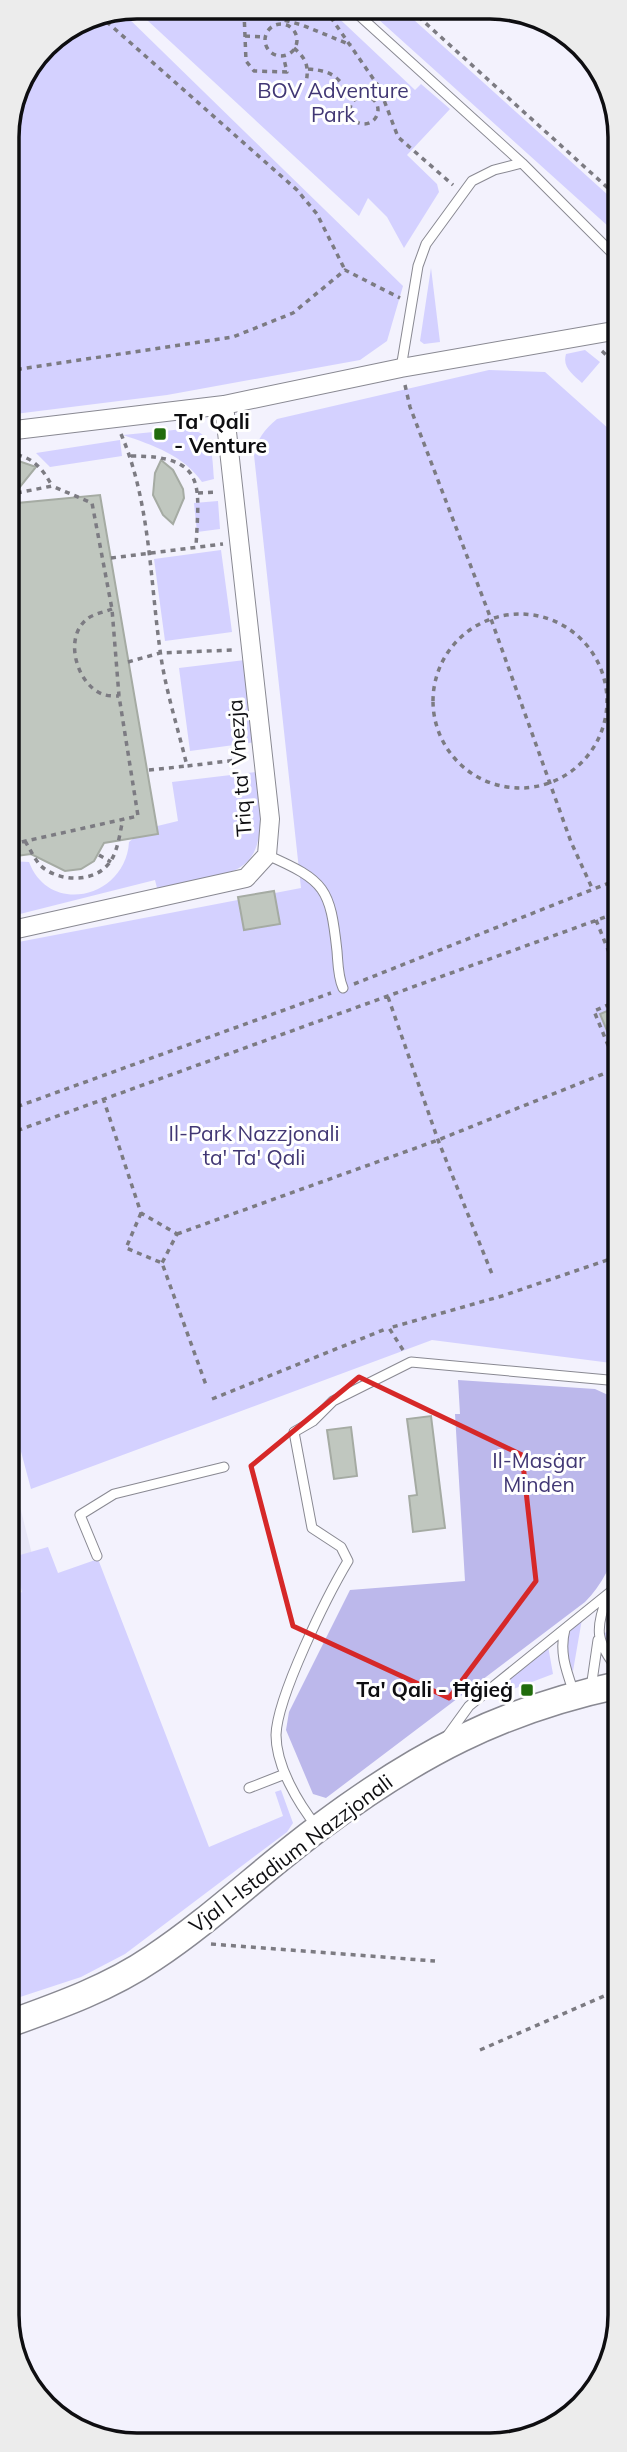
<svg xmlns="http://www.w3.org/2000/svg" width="627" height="2452" viewBox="0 0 627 2452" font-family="Mulish,sans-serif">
	<rect width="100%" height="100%" fill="#f3f2fd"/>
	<path fill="#e7e6f7" d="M 8,1459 L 40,1586 L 8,1597 Z"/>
	<path fill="#d4d1ff" d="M 134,8 L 329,9 L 415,90 L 421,84 L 450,109 L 407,155 L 437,184 L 439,192 L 404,248 L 387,217 L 368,198 L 359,216 Z
		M 120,10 L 403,286 L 387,341 L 360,360 L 167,395 L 7,415 L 7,129 L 45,45 L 88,17 Z
		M 368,10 L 403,10 L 619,205 L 619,236 Z
		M 431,268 L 440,342 L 424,344 L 420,341 Z
		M 585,350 L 600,362 L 582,383 C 573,374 562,368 566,354 Z
		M 489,370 L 545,372 L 619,438 L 619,1364 L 432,1340 L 31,1489 L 8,1403 L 8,944 L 301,888 L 254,455 C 257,439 264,430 277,419 Z
		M 184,429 C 214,429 212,456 214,479 L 202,482 C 184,456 153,445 123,435 Z
		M 120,440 L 122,456 L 50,467 L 36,453 Z
		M 218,501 L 220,529 L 197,532 L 194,503 Z
		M 221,550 L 232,632 L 165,641 L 154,559 Z
		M 245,660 L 256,742 L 190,751 L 179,668 Z
		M 257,772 C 269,875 250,872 157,888 L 155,880 L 8,917 L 8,861 L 29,862 C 50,917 126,897 129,842 L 145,829 L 178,821 L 172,782 Z
		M 48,1547 L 58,1573 L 98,1559 L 209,1847 L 283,1816 L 275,1792 L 281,1790 L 293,1823 L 287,1832 L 125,1954 L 81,1977 L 11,2000 L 8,1991 L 8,1597 L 22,1592 L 13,1557 Z
		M 582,1619 L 573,1671 C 559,1653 564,1632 582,1619 Z
		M 619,1620 L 619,1656 L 615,1655 L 603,1635 Z
		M 548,1646 L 553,1674 L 476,1703 Z"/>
	<path fill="#bcb8eb" d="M 458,1380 L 595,1389 L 619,1400 L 619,1541 C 612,1564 602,1585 585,1602 L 326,1798 L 313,1794 L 286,1730 L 289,1712 L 350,1590 L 465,1581 L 455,1414 L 460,1414 Z"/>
	<path fill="#c0c7bf" stroke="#a5aba3" stroke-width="2" d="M 7,457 L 36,467 L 7,503 Z
		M 161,460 L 173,470 L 183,489 L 184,498 L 173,524 L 163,515 L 153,495 L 155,473 Z
		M 100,495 L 158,834 L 104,843 L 94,861 L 81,869 L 65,871 L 31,854 L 8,857 L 7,504 Z
		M 274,891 L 280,924 L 244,930 L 238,897 Z
		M 619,1006 L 619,1059 L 600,1014 Z
		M 431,1416 L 445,1528 L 413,1532 L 409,1496 L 417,1495 L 407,1419 Z
		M 351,1427 L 357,1476 L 334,1479 L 327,1430 Z"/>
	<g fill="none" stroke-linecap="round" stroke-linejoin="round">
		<defs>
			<path id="service" d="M 352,9 L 522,163 L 619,260
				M 401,368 L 418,266 L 426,244 L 472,181 L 494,170 L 522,163
				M 267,855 C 326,881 330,888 337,951 C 338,964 338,977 343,988
				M 97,1556 L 80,1515 L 114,1494 L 224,1467
				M 608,1595 C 594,1630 596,1642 619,1671
				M 565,1629 C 559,1652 566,1670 574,1693
				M 591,1688 L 598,1640
				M 448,1735 L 469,1706 L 619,1585
				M 249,1788 L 285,1774
				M 317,1827 C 298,1803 276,1766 276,1735 C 277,1697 327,1596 348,1561 L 341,1547 L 312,1528 L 294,1432 L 313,1421 L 333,1401 L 411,1362 L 619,1381"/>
			<path id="minor" d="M 7,431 L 224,405 L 401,368 L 619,330
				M 8,931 L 246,878 L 267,855 L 270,819 L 224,405"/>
			<path id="secondary" d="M 8,2024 C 58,2006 109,1988 153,1958 C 212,1919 263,1869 320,1827 C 416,1755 501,1710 619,1685"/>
		</defs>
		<use href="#service" stroke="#898992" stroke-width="11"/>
		<use href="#minor" stroke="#898992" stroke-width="20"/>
		<use href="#secondary" stroke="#898992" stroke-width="29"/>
		<path stroke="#7c7b82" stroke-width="3.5" stroke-dasharray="5 5" stroke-linecap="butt" d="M 180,7 L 182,11 L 206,18 L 251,11 L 302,25 L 351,45
			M 325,9 L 379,87 L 398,137 L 453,185
			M 411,10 L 619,198
			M 244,12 L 246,61 L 254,71 L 287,72 L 283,55
			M 99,15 L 297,190 L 317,214 L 345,270
			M265 40a16 16 0 1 1 32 0a16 16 0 1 1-32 0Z
			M 245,36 L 265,37
			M 294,48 C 307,59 309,67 306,83
			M 308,69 C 336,71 339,79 354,101
			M350 110a14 14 0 1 1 28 0a14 14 0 1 1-28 0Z
			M 602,351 L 619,367
			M 7,371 L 233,337 L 293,313 L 345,270 L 400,298
			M 405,385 L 410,407 L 491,619 L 571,842 L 592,888
			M 121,434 C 150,501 150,579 160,650 C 165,689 178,728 187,766 L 245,759
			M 7,454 C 30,454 42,467 52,486
			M 131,456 C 207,456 199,484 196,547
			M 198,493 L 217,492
			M 7,495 L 52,486 L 92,503 L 112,609 L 119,696 L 138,816 L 8,845
			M 111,558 L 223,544
			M 112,609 C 105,612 93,614 87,619 C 63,638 77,684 102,694 C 107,696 114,696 119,696
			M433 701a87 87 0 1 1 174 0a87 87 0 1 1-174 0Z
			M 128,662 L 160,653 L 233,650
			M 149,770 L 187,766
			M 25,841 C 30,849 34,858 40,865 C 57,882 95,884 110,862 C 118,851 120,832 123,819
			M 99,855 L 111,862
			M 596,920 L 619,977
			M 354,984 L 619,879
			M 388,997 L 438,1140 L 492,1274
			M 619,1000 L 594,1011 L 619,1072
			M 103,1098 L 141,1213 L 177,1234 L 162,1263
			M 8,1110 L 331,993
			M 8,1134 L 619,912
			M 141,1213 L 126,1248 L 162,1263 L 206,1385
			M 177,1234 L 438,1140 L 618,1068
			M 403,1350 L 389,1328 L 502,1296 L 619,1256
			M 212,1399 L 388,1328
			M 211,1944 L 435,1961
			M 480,2050 L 620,1989"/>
		<use href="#service" stroke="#fff" stroke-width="9"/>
		<use href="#minor" stroke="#fff" stroke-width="18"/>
		<use href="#secondary" stroke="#fff" stroke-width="26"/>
	</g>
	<path fill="none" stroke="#d62828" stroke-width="5" stroke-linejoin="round" d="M 359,1377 L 522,1455 L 536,1581 L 449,1698 L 293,1626 L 251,1466 Z"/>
	<g fill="#216c0d" stroke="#fff" stroke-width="2.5">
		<rect x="153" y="427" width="14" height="14" rx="3.5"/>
		<rect x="520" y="1683" width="14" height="14" rx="3.5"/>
	</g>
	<g text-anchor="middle" stroke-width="6" stroke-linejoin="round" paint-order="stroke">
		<g font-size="21" fill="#413774" stroke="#fff">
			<text x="333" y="98">BOV Adventure<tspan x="333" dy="24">Park</tspan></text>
			<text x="254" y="1141">Il-Park Nazzjonali<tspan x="254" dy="24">ta' Ta' Qali</tspan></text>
			<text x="539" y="1468">Il-Masġar<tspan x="539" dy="24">Minden</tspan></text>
		</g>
		<g font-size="21" font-weight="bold" fill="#0e0e11" stroke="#fff" text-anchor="start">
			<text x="174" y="429">Ta' Qali<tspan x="174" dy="24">- Venture</tspan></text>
			<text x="513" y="1697" text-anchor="end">Ta' Qali - Ħġieġ</text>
		</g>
		<g font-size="21" fill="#0e0e11" stroke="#fff">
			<text transform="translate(240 768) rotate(-94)" y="7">Triq ta' Vnezja</text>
			<text transform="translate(291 1854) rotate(-37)" y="7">Vjal l-Istadium Nazzjonali</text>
		</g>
	</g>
	<path d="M0 0H627V2452H0ZM137 19H490A118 118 0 0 1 608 137V2315A118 118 0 0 1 490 2433H137A118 118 0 0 1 19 2315V137A118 118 0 0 1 137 19Z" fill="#ececec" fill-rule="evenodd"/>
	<path fill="none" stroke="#0e0e11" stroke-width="3.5" d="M137 19H490A118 118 0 0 1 608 137V2315A118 118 0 0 1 490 2433H137A118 118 0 0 1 19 2315V137A118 118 0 0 1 137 19Z"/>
</svg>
